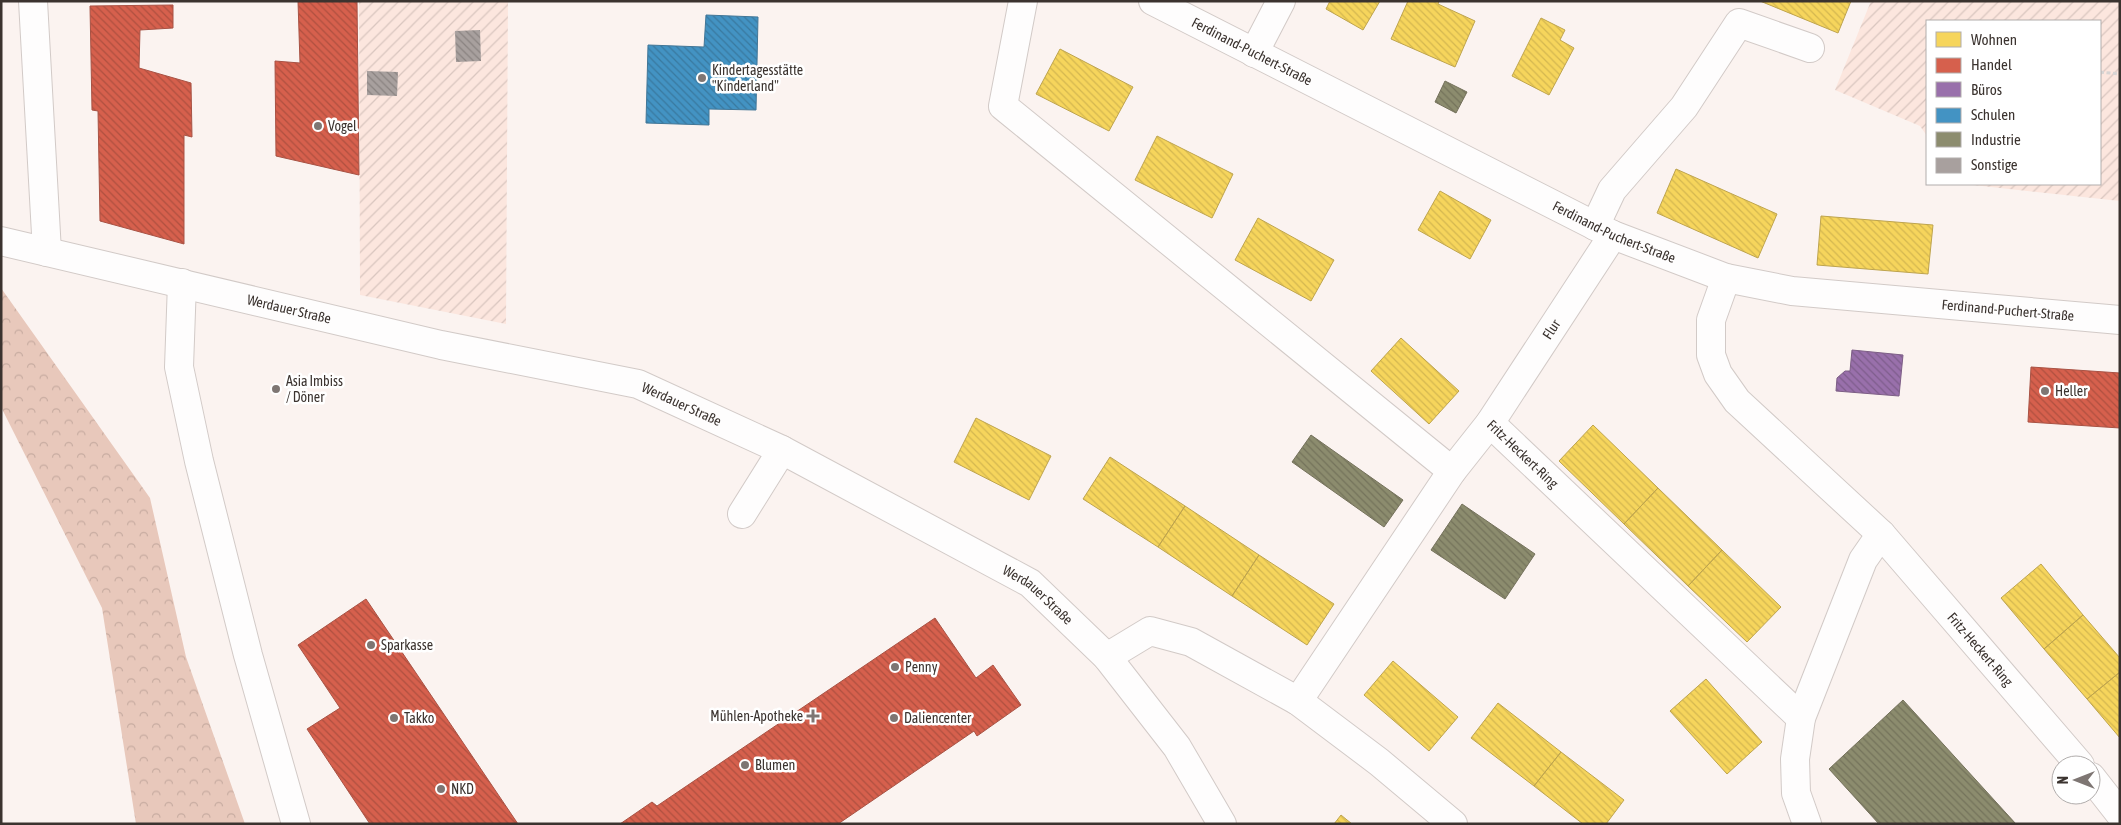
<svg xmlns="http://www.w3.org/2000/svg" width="2121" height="825" viewBox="0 0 2121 825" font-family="'Asap Condensed',sans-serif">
	<defs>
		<pattern id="forest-crowns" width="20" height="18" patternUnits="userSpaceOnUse" patternTransform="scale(1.25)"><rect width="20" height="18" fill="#e8c8bb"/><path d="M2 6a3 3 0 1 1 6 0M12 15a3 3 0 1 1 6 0" fill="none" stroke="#c8aca1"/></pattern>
		<pattern id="garden-furrows" width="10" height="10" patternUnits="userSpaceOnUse" patternTransform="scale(1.25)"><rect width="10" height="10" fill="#fce6de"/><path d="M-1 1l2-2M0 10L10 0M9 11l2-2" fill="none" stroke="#d9c6bf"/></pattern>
		<pattern id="homes-back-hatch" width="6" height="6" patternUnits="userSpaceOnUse" patternTransform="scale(1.25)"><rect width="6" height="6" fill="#f6d55c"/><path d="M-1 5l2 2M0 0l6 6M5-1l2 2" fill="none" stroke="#d4b750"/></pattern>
		<pattern id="shops-back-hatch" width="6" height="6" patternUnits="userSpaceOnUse" patternTransform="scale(1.25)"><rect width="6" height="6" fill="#d6604d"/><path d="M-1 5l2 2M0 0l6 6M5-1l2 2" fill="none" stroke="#af5040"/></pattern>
		<pattern id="offices-back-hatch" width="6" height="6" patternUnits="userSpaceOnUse" patternTransform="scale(1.25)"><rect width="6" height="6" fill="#9970ab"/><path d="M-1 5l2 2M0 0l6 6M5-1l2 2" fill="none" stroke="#7e5d8c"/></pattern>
		<pattern id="schools-back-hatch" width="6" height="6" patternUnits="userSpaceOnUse" patternTransform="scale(1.25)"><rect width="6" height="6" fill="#4393c3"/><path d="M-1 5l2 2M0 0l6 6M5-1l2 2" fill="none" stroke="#39799f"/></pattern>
		<pattern id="industry-back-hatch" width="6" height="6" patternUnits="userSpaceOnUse" patternTransform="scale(1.25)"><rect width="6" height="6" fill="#8c8c6e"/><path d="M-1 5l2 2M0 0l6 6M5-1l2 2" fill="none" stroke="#74735b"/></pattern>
		<pattern id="building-back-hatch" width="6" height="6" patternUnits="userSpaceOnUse" patternTransform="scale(1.25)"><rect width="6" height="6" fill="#a8a09e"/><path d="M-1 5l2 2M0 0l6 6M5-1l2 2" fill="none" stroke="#8a8381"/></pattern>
	</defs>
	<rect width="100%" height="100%" fill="#fbf3f0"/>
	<path fill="url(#forest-crowns)" d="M 1,288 L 150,498 L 186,657 L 245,824 L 136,824 L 102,608 L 1,407 Z"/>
	<path fill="url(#garden-furrows)" d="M 359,1 L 508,1 L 506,324 L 360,295 Z
		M 1871,1 L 2120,1 L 2120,201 L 1964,184 L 2100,184 L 2100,21 L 1927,21 L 1927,136 L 1920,126 L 1835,90 Z"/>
	<path fill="url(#homes-back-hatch)" stroke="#bea44e" d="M 1330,1 L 1380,1 L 1363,30 L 1326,9 Z
		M 1408,1 L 1439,1 L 1438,4 L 1475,21 L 1455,67 L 1391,39 Z
		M 1760,1 L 1851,1 L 1838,33 Z
		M 1541,18 L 1565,30 L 1560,40 L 1574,48 L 1549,95 L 1512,76 Z
		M 1060,49 L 1133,87 L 1109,131 L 1036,94 Z
		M 1157,136 L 1233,174 L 1212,218 L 1135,180 Z
		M 1676,169 L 1777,214 L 1758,258 L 1657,213 Z
		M 1440,191 L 1491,220 L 1470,259 L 1418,230 Z
		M 1821,216 L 1933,225 L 1928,274 L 1817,265 Z
		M 1258,218 L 1334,260 L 1311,301 L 1235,260 Z
		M 1401,338 L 1459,391 L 1429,424 L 1371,371 Z
		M 976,418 L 1051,456 L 1029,500 L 954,462 Z
		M 1593,425 L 1658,488 L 1624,524 L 1559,461 Z
		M 1110,457 L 1185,506 L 1158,547 L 1083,499 Z
		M 1658,488 L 1722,550 L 1688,586 L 1624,524 Z
		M 1185,506 L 1259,555 L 1232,596 L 1158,547 Z
		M 1722,550 L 1781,607 L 1747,642 L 1688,586 Z
		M 1259,555 L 1334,604 L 1307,645 L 1232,596 Z
		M 2041,564 L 2083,615 L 2044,649 L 2001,598 Z
		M 2083,615 L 2120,658 L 2120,672 L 2087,699 L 2044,649 Z
		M 1393,661 L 1458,717 L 1429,751 L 1364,695 Z
		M 2120,672 L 2120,738 L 2087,699 Z
		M 1706,679 L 1762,742 L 1727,774 L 1670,711 Z
		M 1498,703 L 1561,752 L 1534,786 L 1471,738 Z
		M 1561,752 L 1624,800 L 1606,824 L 1583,824 L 1534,786 Z
		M 1341,815 L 1352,824 L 1334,824 Z"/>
	<path fill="url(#shops-back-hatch)" stroke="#a85244" d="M 298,1 L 357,1 L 359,175 L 276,156 L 275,61 L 300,63 Z
		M 173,5 L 173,28 L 140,30 L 139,68 L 191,83 L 192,137 L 184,135 L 184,244 L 100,221 L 98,111 L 92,110 L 90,6 Z
		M 2031,367 L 2120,373 L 2120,428 L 2028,422 Z
		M 366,599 L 518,824 L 370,824 L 307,729 L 340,708 L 298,645 Z
		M 935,618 L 976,678 L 993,665 L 1021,705 L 977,736 L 974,731 L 838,824 L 620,824 L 652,802 L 657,806 Z"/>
	<path fill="url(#offices-back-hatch)" stroke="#7d5e86" d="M 1852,350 L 1903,355 L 1899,396 L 1836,391 L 1837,378 L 1845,371 L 1850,371 Z"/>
	<path fill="url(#schools-back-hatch)" stroke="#417697" d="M 706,15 L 758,17 L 756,110 L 709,109 L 709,125 L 646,123 L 648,45 L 704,47 Z"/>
	<path fill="url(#industry-back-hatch)" stroke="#74715b" d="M 1445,81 L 1467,92 L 1456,113 L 1435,102 Z
		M 1311,435 L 1403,500 L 1384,527 L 1292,462 Z
		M 1462,504 L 1535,554 L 1505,599 L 1431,550 Z
		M 1903,700 L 2016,824 L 1879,824 L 1829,769 Z"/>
	<path fill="url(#building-back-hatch)" d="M 480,30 L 481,61 L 456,62 L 455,31 Z
		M 367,71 L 398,72 L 397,96 L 367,95 Z"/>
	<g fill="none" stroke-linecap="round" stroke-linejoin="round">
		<defs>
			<g id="minor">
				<path d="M 33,1 L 47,252"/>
				<path d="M 1023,1 L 1003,106 L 1452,471"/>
				<path id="s1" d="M 1153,1 L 1613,235 L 1726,278 L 1792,291 L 2120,320"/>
				<path d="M 1254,53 L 1281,1"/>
				<path d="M 1595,226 L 1612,190 L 1684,107 L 1739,23 L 1810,48"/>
				<path id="s2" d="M 1726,278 L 1711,320 L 1711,355 L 1718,374 L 1737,401 L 1881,534 L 2080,765"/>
				<path d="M 182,283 L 179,367 L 199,461 L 248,655 L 296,824"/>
				<path id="s3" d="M 1490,423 L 1801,718"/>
				<path d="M 742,514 L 782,450"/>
				<path d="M 1107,657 L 1150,631 L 1191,642 L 1298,701 L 1379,762 L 1453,824"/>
				<path id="s4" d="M 1298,701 L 1452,471 L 1490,423 L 1613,235"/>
				<path d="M 2091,777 L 2120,814"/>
				<path d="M 1807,824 L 1796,793 L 1795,759 L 1801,718 L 1863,560 L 1881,534"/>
			</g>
			<g id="major">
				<path id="s5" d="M 1,241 L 441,345 L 638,384 L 782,450 L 1030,583 L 1107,657 L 1177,747 L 1222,824"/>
			</g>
		</defs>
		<use href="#minor" stroke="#d2cac7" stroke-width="30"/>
		<use href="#major" stroke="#d2cac7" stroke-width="30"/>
		<path stroke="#d7d4d3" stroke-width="3" stroke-dasharray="4 2.5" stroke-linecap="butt" d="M 2100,72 L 2120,74"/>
		<use href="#minor" stroke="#fefdfd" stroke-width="28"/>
		<use href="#major" stroke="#fefdfd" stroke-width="28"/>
	</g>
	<g fill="#7e7673" stroke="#fff" stroke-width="2">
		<circle cx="702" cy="78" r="5"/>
		<circle cx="318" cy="126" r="5"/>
		<circle cx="276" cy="389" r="5"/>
		<circle cx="2045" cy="391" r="5"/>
		<circle cx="371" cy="645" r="5"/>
		<circle cx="895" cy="667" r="5"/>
		<path d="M810.5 708.5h5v5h5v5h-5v5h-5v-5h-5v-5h5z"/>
		<circle cx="394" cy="718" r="5"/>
		<circle cx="894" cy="718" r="5"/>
		<circle cx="745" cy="765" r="5"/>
		<circle cx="441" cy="789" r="5"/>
	</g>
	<g text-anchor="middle" stroke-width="5" stroke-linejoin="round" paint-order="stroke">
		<g font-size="14" fill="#3b332f" stroke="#fff">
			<text dy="5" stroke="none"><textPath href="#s1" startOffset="111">Ferdinand-Puchert-Straße</textPath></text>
			<text dy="5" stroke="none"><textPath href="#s1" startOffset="516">Ferdinand-Puchert-Straße</textPath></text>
			<text dy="5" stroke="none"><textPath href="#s5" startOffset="296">Werdauer Straße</textPath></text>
			<text dy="5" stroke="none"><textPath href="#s1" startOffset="921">Ferdinand-Puchert-Straße</textPath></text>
			<text dy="5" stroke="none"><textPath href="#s4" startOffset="450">Flur</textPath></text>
			<text dy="5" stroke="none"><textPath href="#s5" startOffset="701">Werdauer Straße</textPath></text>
			<text dy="5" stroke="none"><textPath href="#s3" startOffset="45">Fritz-Heckert-Ring</textPath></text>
			<text dy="5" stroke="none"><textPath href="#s5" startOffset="1106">Werdauer Straße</textPath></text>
			<text dy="5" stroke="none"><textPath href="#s2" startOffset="481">Fritz-Heckert-Ring</textPath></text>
		</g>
		<g font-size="14" fill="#3b332f" stroke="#fff" text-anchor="start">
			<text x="712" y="75">Kindertagesstätte<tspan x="712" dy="16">"Kinderland"</tspan></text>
			<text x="328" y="131">Vogel</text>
			<text x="286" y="386">Asia Imbiss<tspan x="286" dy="16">/ Döner</tspan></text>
			<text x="2055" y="396">Heller</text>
			<text x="381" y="650">Sparkasse</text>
			<text x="905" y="672">Penny</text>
			<text x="803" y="721" text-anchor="end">Mühlen-Apotheke</text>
			<text x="404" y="723">Takko</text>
			<text x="904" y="723">Daliencenter</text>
			<text x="755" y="770">Blumen</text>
			<text x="451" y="794">NKD</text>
		</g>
	</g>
	<rect width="2121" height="825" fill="none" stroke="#3b332f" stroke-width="5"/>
	<rect x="1926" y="20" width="175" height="165" fill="#ffffff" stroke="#b1adac"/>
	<rect x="1936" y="32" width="25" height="15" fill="#f6d55c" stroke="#b1adac"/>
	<text x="1971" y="45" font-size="15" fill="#3b332f">Wohnen</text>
	<rect x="1936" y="58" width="25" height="15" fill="#d6604d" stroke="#b1adac"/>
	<text x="1971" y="70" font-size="15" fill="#3b332f">Handel</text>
	<rect x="1936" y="82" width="25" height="15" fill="#9970ab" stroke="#b1adac"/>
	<text x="1971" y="95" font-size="15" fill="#3b332f">Büros</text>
	<rect x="1936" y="108" width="25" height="15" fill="#4393c3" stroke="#b1adac"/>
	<text x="1971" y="120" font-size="15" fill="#3b332f">Schulen</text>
	<rect x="1936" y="132" width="25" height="15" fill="#8c8c6e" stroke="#b1adac"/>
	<text x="1971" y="145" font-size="15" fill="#3b332f">Industrie</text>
	<rect x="1936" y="158" width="25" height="15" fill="#a8a09e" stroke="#b1adac"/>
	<text x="1971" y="170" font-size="15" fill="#3b332f">Sonstige</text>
	<g transform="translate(2076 780) rotate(270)"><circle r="24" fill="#ffffff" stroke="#b1adac"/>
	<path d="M0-4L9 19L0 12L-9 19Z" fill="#7e7673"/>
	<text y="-8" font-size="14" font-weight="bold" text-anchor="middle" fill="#3b332f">N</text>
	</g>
</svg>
